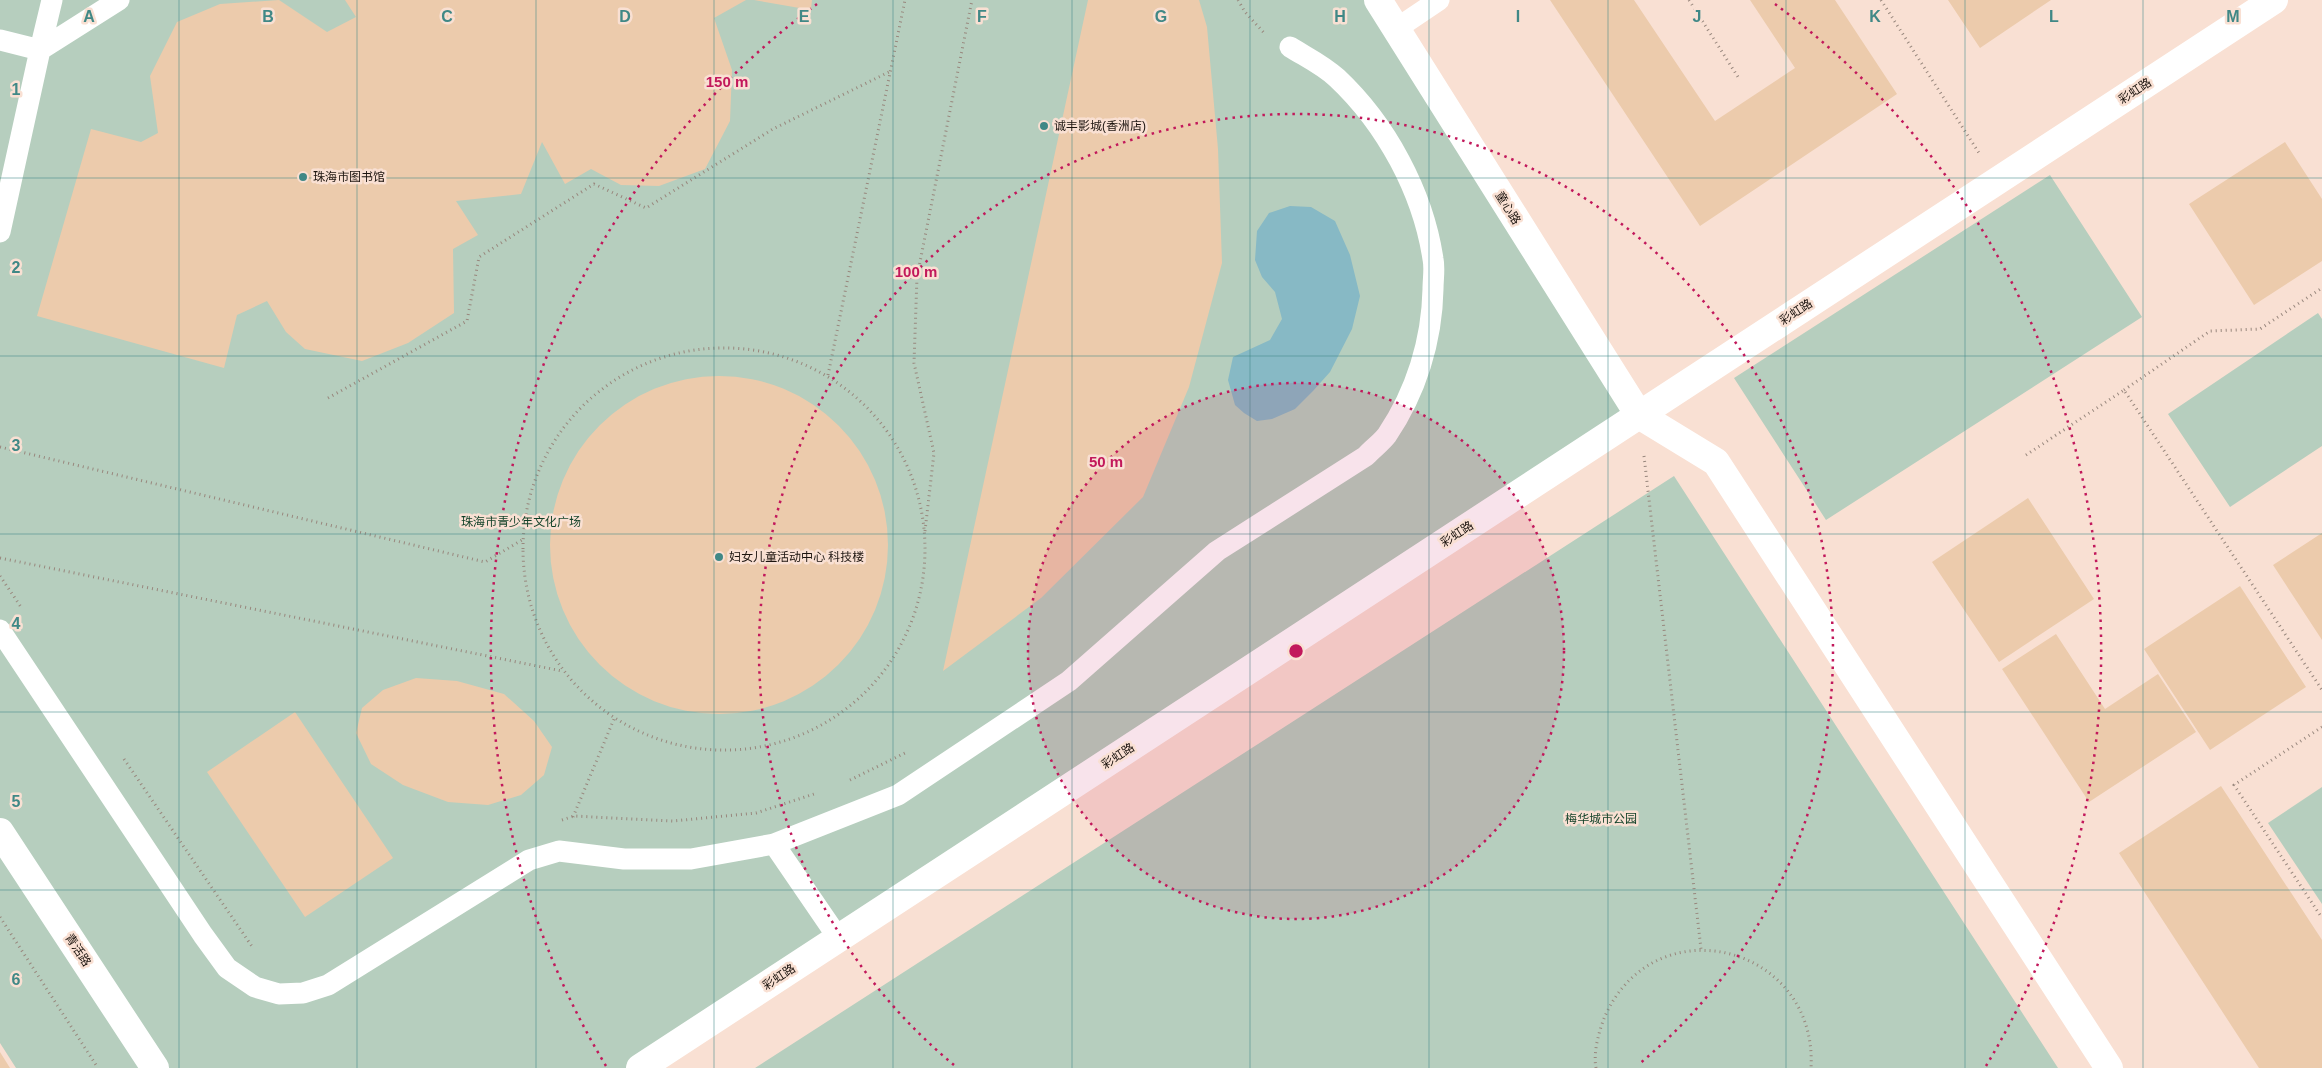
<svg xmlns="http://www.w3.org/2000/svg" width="2322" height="1068" viewBox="0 0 2322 1068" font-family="Helvetica,'Noto Sans SC',sans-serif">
	<rect width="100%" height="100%" fill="#f9e0d3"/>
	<path fill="#b6cebe" d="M 0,0 L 1377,0 L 1638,415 L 637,1068 L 156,1068 L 0,831 Z
		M 2050,175 L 2142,317 L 1826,520 L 1734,378 Z
		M 2318,313 L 2322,319 L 2322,446 L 2230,507 L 2168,414 Z
		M 1674,476 L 2058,1068 L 755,1068 Z
		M 2322,787 L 2322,904 L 2268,823 Z
		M 0,848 L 145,1068 L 16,1068 L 0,1043 Z"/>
	<path fill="#87b9c5" d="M 1290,206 L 1311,207 L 1335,221 L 1350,255 L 1360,296 L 1352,329 L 1330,372 L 1313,391 L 1295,409 L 1272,419 L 1257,421 L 1244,413 L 1235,405 L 1228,380 L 1233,357 L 1270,340 L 1282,319 L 1275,292 L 1262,277 L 1255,260 L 1257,231 L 1269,213 Z"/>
	<path fill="#eccbac" d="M 279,0 L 327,32 L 356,17 L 345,0 L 746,0 L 714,18 L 732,70 L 730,121 L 705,169 L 659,186 L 621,185 L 591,169 L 565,184 L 542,142 L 521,194 L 456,201 L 478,235 L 453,249 L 454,313 L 408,343 L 362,361 L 305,349 L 286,332 L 267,301 L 237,315 L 224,368 L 37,316 L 91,129 L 141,142 L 158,133 L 150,76 L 177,22 L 220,4 Z
		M 754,0 L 812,0 L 811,10 Z
		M 1088,0 L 1199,0 L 1207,27 L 1218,149 L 1222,263 L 1189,387 L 1143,497 L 1041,598 L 943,671 Z
		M 1550,0 L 1634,0 L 1715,121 L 1795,68 L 1750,0 L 1835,0 L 1897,94 L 1700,226 Z
		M 1948,0 L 2051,0 L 1980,48 Z
		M 2285,142 L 2322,199 L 2322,261 L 2254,305 L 2189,204 Z
		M550 545a169 169 0 1 1 338 0a169 169 0 1 1-338 0Z
		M 2028,498 L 2094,599 L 1999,662 L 1932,562 Z
		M 2322,533 L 2322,640 L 2273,565 Z
		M 2240,586 L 2306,687 L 2210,750 L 2144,649 Z
		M 2056,634 L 2105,709 L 2158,674 L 2196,732 L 2089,802 L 2002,669 Z
		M 416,678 L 457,681 L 504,694 L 534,721 L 552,747 L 544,775 L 521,795 L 488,805 L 448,802 L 403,785 L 371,764 L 356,733 L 362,708 L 383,690 Z
		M 295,712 L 393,858 L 305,917 L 207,772 Z
		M 2221,786 L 2322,940 L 2322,1068 L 2259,1068 L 2119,853 Z
		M 0,1052 L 10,1068 L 0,1068 Z"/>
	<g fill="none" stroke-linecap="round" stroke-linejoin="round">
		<path stroke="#98877d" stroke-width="3" stroke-dasharray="1 4" stroke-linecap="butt" d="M 1238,0 L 1245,12 L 1265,34
			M 1689,0 L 1738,77
			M 1881,0 L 1979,153
			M523 549a201 201 0 1 1 402 0a201 201 0 1 1-402 0Z
			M 828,375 L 905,0
			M 2124,390 L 2210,331 L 2260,329 L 2322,288
			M 328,398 L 467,321 L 479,257 L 594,184 L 646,208 L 773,129 L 891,71
			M 0,447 L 485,562 L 522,540
			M 2026,455 L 2124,390 L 2322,690
			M 1644,456 L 1701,949
			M 925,531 L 934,453 L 914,363 L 917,277 L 972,0
			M 0,558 L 562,671
			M 0,576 L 21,607
			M 2322,727 L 2234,785 L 2322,918
			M 124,759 L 253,948
			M 850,780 L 905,753
			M 573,817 L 614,719
			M 562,820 L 574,816 L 673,821 L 756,813 L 814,794
			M 0,917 L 98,1068
			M 1596,1068 C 1593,1052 1599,1031 1605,1016 C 1656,903 1818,946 1811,1068"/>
		<path stroke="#fff" stroke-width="21" d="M 1396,29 L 1439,0
			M 0,40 L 40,50 L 52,0
			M 0,232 L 40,50 L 119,0
			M 0,630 L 203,935 L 227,968 L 255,987 L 279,994 L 303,993 L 328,985 L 529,860 L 559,851 L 624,859 L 691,859 L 774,844 L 898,795 L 1069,681 L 1217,551 L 1366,456 C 1372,449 1381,443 1387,435 C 1416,392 1432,341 1433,289 C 1433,279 1435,268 1433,259 C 1423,192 1386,124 1337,78 C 1323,65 1306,57 1290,47
			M 774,844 L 839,939"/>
		<path stroke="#fff" stroke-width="28" d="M 1639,415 L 1716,462 L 2109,1068
			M 0,832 L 155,1068"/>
		<path stroke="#fff" stroke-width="28" d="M 1378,0 L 1639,415
			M 640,1068 L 2274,0"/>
	</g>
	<path fill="none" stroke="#408886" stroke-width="1" stroke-opacity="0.55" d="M 179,0 L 179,1068M 357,0 L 357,1068M 536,0 L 536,1068M 714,0 L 714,1068M 893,0 L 893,1068M 1072,0 L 1072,1068M 1250,0 L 1250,1068M 1429,0 L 1429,1068M 1608,0 L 1608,1068M 1786,0 L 1786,1068M 1965,0 L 1965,1068M 2143,0 L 2143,1068M 0,178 L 2322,178M 0,356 L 2322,356M 0,534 L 2322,534M 0,712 L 2322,712M 0,890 L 2322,890"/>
	<circle cx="1296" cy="651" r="268" fill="#c2185b" fill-opacity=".12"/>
	<g fill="none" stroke="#c2185b" stroke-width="2.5" stroke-dasharray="2.5 5">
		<circle cx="1296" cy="651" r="268"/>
		<path d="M954 1065A537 537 0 1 1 1638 1065"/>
		<path d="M606 1066A805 805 0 0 1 817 4M1775 4A805 805 0 0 1 1986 1066"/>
	</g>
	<g fill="#408886" stroke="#f9e0d3" stroke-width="2">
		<circle cx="1044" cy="126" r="5"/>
		<circle cx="303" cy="177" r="5"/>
		<circle cx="719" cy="557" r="5"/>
	</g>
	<g text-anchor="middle" stroke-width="5" stroke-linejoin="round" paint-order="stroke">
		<g font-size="12" fill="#1c140f" stroke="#f9e0d3">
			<text transform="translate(2135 91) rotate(-33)" y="4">彩虹路</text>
			<text transform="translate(1508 208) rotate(58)" y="4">童心路</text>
			<text transform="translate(1796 312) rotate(-33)" y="4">彩虹路</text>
			<text transform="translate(1457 534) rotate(-33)" y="4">彩虹路</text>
			<text transform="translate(1118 756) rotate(-33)" y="4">彩虹路</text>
			<text transform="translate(78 950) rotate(57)" y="4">青活路</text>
			<text transform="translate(779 977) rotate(-33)" y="4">彩虹路</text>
		</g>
		<g font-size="12" fill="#1c140f" stroke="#f9e0d3" text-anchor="start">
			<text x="1054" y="130">诚丰影城(香洲店)</text>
			<text x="313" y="181">珠海市图书馆</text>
			<text x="729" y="561">妇女儿童活动中心 科技楼</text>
		</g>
		<g font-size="12" fill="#0e3f26" stroke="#f9e0d3">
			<text x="521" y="526">珠海市青少年文化广场</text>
			<text x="1601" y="823">梅华城市公园</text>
		</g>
	</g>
	<g font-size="16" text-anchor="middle" font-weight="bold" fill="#408886" stroke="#f9e0d3" stroke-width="5" stroke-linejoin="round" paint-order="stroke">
		<text x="89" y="22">A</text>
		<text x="268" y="22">B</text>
		<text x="447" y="22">C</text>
		<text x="625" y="22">D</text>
		<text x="804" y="22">E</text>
		<text x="982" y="22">F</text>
		<text x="1161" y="22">G</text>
		<text x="1340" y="22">H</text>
		<text x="1518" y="22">I</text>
		<text x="1697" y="22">J</text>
		<text x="1875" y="22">K</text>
		<text x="2054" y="22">L</text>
		<text x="2233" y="22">M</text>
		<text x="16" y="95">1</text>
		<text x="16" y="273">2</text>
		<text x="16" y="451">3</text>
		<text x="16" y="629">4</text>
		<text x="16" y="807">5</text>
		<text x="16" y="985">6</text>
	</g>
	<circle cx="1296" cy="651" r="8" fill="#c2185b" stroke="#f9e0d3" stroke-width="2.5"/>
	<g font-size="15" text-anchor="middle" font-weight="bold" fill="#c2185b" stroke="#f9e0d3" stroke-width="5" stroke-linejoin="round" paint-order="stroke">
		<text x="727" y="87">150 m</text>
		<text x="916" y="277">100 m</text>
		<text x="1106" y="467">50 m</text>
	</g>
</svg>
